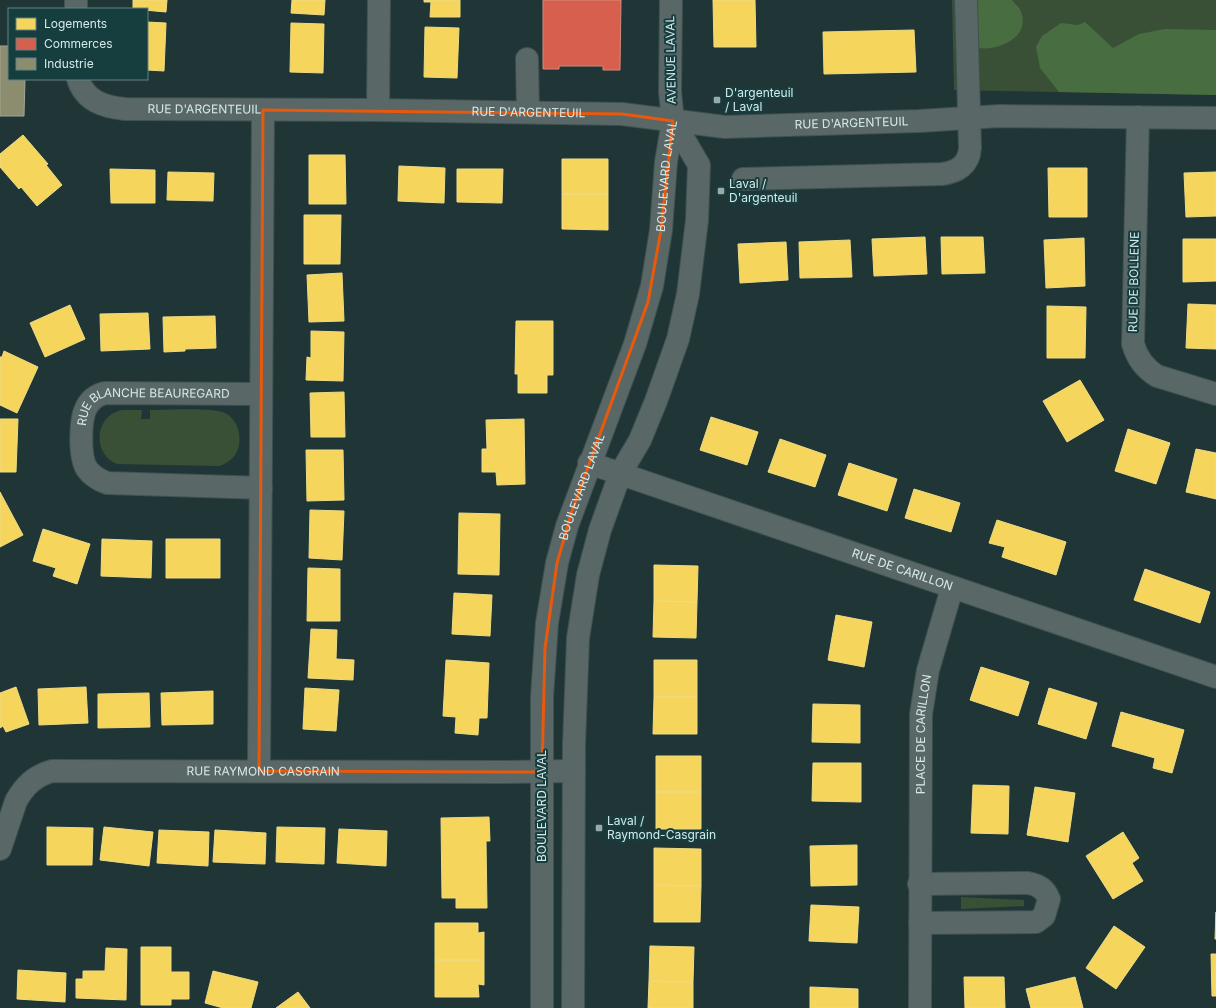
<svg xmlns="http://www.w3.org/2000/svg" width="1216" height="1008" viewBox="0 0 1216 1008" font-family="Inter,sans-serif">
	<rect width="100%" height="100%" fill="#203636"/>
	<path fill="#395037" d="M 952,0 L 1216,0 L 1216,95 L 954,90 Z
		M 123,410 L 142,410 L 141,419 L 150,419 L 150,410 C 167,410 212,407 225,413 C 237,419 241,433 239,445 C 237,456 229,463 219,466 L 117,464 C 91,454 95,414 123,410 Z
		M 961,897 L 1024,900 L 1024,906 L 961,909 Z"/>
	<path fill="#476d40" d="M 975,0 L 1012,0 C 1015,4 1020,8 1021,12 C 1031,37 998,51 979,48 L 974,39 Z
		M 1085,22 L 1113,48 L 1139,34 L 1165,29 L 1216,30 L 1216,95 L 1059,92 L 1040,68 L 1036,47 L 1042,36 L 1061,23 L 1078,25 Z"/>
	<path fill="#f6d55c" stroke="#ecdb86" d="M 133,0 L 167,0 L 166,12 L 133,9 Z
		M 292,0 L 325,0 L 324,15 L 291,13 Z
		M 424,0 L 460,0 L 460,17 L 430,17 L 431,2 L 424,2 Z
		M 713,0 L 755,0 L 756,47 L 714,47 Z
		M 147,22 L 166,23 L 164,71 L 147,70 Z
		M 291,23 L 324,24 L 323,73 L 290,72 Z
		M 425,27 L 459,28 L 457,78 L 424,77 Z
		M 914,30 L 916,72 L 824,74 L 823,32 Z
		M 23,135 L 48,164 L 46,165 L 62,185 L 37,206 L 21,187 L 19,189 L 0,167 L 0,154 Z
		M 309,155 L 345,155 L 346,204 L 309,204 Z
		M 562,159 L 608,159 L 608,194 L 562,194 Z
		M 399,166 L 445,168 L 444,203 L 398,201 Z
		M 1048,168 L 1087,168 L 1087,217 L 1049,217 Z
		M 110,169 L 155,170 L 155,203 L 111,203 Z
		M 457,169 L 503,169 L 502,203 L 457,202 Z
		M 168,172 L 214,173 L 213,201 L 167,200 Z
		M 1216,172 L 1216,216 L 1186,217 L 1184,173 Z
		M 562,194 L 608,194 L 608,230 L 562,229 Z
		M 304,215 L 341,215 L 340,264 L 304,264 Z
		M 925,237 L 927,274 L 874,276 L 872,239 Z
		M 941,237 L 983,237 L 985,273 L 942,274 Z
		M 1084,238 L 1085,286 L 1046,288 L 1044,240 Z
		M 1183,239 L 1216,239 L 1216,281 L 1183,282 Z
		M 850,240 L 852,277 L 800,278 L 799,242 Z
		M 786,242 L 788,280 L 740,283 L 738,244 Z
		M 342,273 L 344,321 L 309,322 L 307,275 Z
		M 1188,304 L 1216,305 L 1216,349 L 1186,348 Z
		M 70,305 L 85,339 L 45,357 L 30,323 Z
		M 1047,306 L 1086,307 L 1085,358 L 1047,358 Z
		M 148,313 L 150,349 L 101,351 L 100,314 Z
		M 215,316 L 216,348 L 185,349 L 185,351 L 164,352 L 163,317 Z
		M 516,321 L 553,321 L 553,375 L 547,375 L 547,393 L 518,393 L 518,374 L 515,374 Z
		M 311,331 L 344,332 L 343,381 L 306,380 L 307,357 L 311,358 Z
		M 4,351 L 38,367 L 17,413 L 0,405 L 0,357 L 2,357 Z
		M 1080,380 L 1104,420 L 1067,442 L 1043,401 Z
		M 344,392 L 345,437 L 311,437 L 310,393 Z
		M 711,417 L 758,432 L 747,465 L 700,450 Z
		M 0,419 L 18,419 L 16,472 L 0,472 Z
		M 524,419 L 525,484 L 497,485 L 496,472 L 482,472 L 482,449 L 487,449 L 486,420 Z
		M 1128,429 L 1170,443 L 1156,484 L 1115,471 Z
		M 780,439 L 826,455 L 815,487 L 768,472 Z
		M 1196,449 L 1216,453 L 1216,499 L 1186,492 Z
		M 306,450 L 343,450 L 344,500 L 307,501 Z
		M 849,463 L 897,479 L 887,511 L 838,495 Z
		M 914,489 L 960,503 L 951,532 L 905,518 Z
		M 0,492 L 23,535 L 0,547 Z
		M 310,510 L 344,511 L 342,560 L 309,558 Z
		M 459,513 L 500,514 L 499,575 L 458,574 Z
		M 997,520 L 1066,542 L 1056,575 L 1002,557 L 1005,547 L 989,543 Z
		M 43,529 L 90,544 L 77,584 L 53,576 L 56,568 L 33,561 Z
		M 102,539 L 152,541 L 151,578 L 101,576 Z
		M 166,539 L 220,539 L 220,578 L 166,578 Z
		M 654,565 L 698,566 L 697,602 L 654,601 Z
		M 308,568 L 340,569 L 340,621 L 307,621 Z
		M 1145,569 L 1210,592 L 1200,623 L 1134,600 Z
		M 454,593 L 492,595 L 490,636 L 452,634 Z
		M 654,601 L 697,602 L 696,638 L 653,637 Z
		M 836,615 L 872,622 L 864,667 L 828,660 Z
		M 311,629 L 337,630 L 336,659 L 354,660 L 353,680 L 308,678 Z
		M 446,660 L 489,663 L 487,718 L 479,718 L 478,735 L 455,733 L 456,717 L 443,716 Z
		M 654,660 L 697,660 L 697,697 L 654,697 Z
		M 981,667 L 1029,682 L 1018,716 L 970,700 Z
		M 16,687 L 29,724 L 6,732 L 3,726 L 0,728 L 0,693 Z
		M 86,687 L 88,723 L 39,725 L 38,689 Z
		M 305,688 L 339,690 L 336,731 L 303,729 Z
		M 1049,688 L 1097,703 L 1086,739 L 1038,724 Z
		M 213,691 L 213,724 L 162,725 L 161,693 Z
		M 149,693 L 150,727 L 98,728 L 98,694 Z
		M 654,697 L 697,697 L 697,734 L 653,734 Z
		M 813,704 L 860,705 L 860,743 L 812,742 Z
		M 1121,712 L 1184,730 L 1172,773 L 1153,768 L 1155,758 L 1112,746 Z
		M 656,756 L 701,756 L 701,792 L 656,792 Z
		M 813,763 L 861,763 L 861,802 L 812,801 Z
		M 973,785 L 1009,786 L 1008,834 L 971,833 Z
		M 1035,787 L 1075,793 L 1068,842 L 1027,835 Z
		M 656,792 L 701,792 L 701,829 L 656,829 Z
		M 489,817 L 490,841 L 486,841 L 487,908 L 456,908 L 456,898 L 442,898 L 441,818 Z
		M 47,827 L 93,828 L 92,865 L 47,865 Z
		M 104,827 L 153,832 L 149,866 L 100,860 Z
		M 277,827 L 325,828 L 324,864 L 276,862 Z
		M 339,829 L 387,831 L 386,866 L 337,863 Z
		M 159,830 L 209,832 L 208,866 L 157,863 Z
		M 215,830 L 266,833 L 265,864 L 213,862 Z
		M 1123,832 L 1139,858 L 1132,863 L 1143,881 L 1113,899 L 1086,856 Z
		M 857,845 L 857,885 L 811,886 L 810,846 Z
		M 654,848 L 701,849 L 701,886 L 654,885 Z
		M 654,885 L 701,886 L 700,922 L 654,922 Z
		M 811,905 L 859,907 L 857,943 L 809,941 Z
		M 1216,912 L 1216,939 L 1215,939 Z
		M 435,923 L 478,923 L 478,933 L 484,932 L 484,960 L 435,960 Z
		M 1114,926 L 1145,947 L 1116,989 L 1086,968 Z
		M 650,946 L 694,947 L 693,982 L 649,981 Z
		M 141,947 L 171,947 L 171,972 L 189,972 L 189,999 L 171,999 L 171,1005 L 141,1005 Z
		M 106,948 L 127,949 L 126,1000 L 76,998 L 76,979 L 83,979 L 83,971 L 105,971 Z
		M 1211,954 L 1216,954 L 1216,996 L 1212,996 Z
		M 435,960 L 484,960 L 484,985 L 478,984 L 479,997 L 435,997 Z
		M 18,970 L 66,973 L 65,1002 L 17,999 Z
		M 213,971 L 258,982 L 251,1008 L 223,1008 L 205,1003 Z
		M 964,977 L 1004,977 L 1005,1008 L 965,1008 Z
		M 1075,977 L 1083,1008 L 1031,1008 L 1026,989 Z
		M 649,981 L 693,982 L 693,1008 L 648,1008 Z
		M 810,987 L 858,989 L 858,1008 L 810,1008 Z
		M 298,992 L 310,1008 L 276,1008 Z"/>
	<path fill="#d6604d" stroke="#d6897c" d="M 543,0 L 621,0 L 620,70 L 603,70 L 603,66 L 559,66 L 559,69 L 543,69 Z"/>
	<path fill="#8c8c6e" stroke="#a2a893" d="M 0,46 L 9,46 L 9,79 L 25,79 L 24,116 L 0,116 Z"/>
	<g fill="none" stroke-linecap="round" stroke-linejoin="round">
		<defs>
			<g id="minor">
				<path d="M 76,9 L 76,0"/>
				<path d="M 527,59 L 528,112"/>
				<path id="s1" d="M 78,79 C 85,101 104,107 125,109 L 378,110 L 622,114 L 725,127 L 919,121 L 1000,116 L 1216,118"/>
				<path d="M 378,110 L 379,0"/>
				<path d="M 1138,117 L 1133,344 C 1137,358 1144,368 1157,376 L 1216,394"/>
				<path d="M 743,179 L 942,174 C 957,172 969,165 970,148 L 966,0"/>
				<path id="s2" d="M 589,463 L 1216,677"/>
				<path id="s3" d="M 261,488 L 107,483 C 99,480 92,476 87,469 C 79,457 80,420 86,408 C 90,400 97,395 105,393 L 261,394"/>
				<path d="M 259,771 L 263,110"/>
				<path id="s4" d="M 0,849 L 16,801 C 25,785 35,776 52,771 L 506,772 L 574,771"/>
				<path d="M 919,884 L 1028,883 C 1039,885 1045,889 1049,899 L 1044,916 L 1036,922 L 920,923"/>
				<path id="s5" d="M 542,1008 L 542,697 L 547,623 L 557,563 L 567,526 L 635,344 L 652,286 L 661,230 L 666,162 L 673,121 L 670,92 L 671,0"/>
				<path d="M 573,1008 L 574,744 L 578,638 L 588,575 L 600,530 L 620,474 L 640,440 L 656,401 L 678,339 L 688,294 L 697,220 L 699,165 L 673,121"/>
				<path id="s6" d="M 920,1008 L 921,714 L 928,670 L 952,588"/>
			</g>
		</defs>
		<use href="#minor" stroke="#3f5152" stroke-width="24"/>
		<use href="#minor" stroke="#596767" stroke-width="22"/>
	</g>
	<path fill="none" stroke="#e8590c" stroke-width="3" stroke-linejoin="round" d="M 263,110 L 622,114 L 673,121 L 661,230 L 648,302 L 572,511 L 557,563 L 545,648 L 542,772 L 259,771 Z"/>
	<g fill="#96aaaa" stroke="#173e3f" stroke-width="1.5">
		<rect x="713" y="96" width="8" height="8" rx="2"/>
		<rect x="717" y="187" width="8" height="8" rx="2"/>
		<rect x="595" y="824" width="8" height="8" rx="2"/>
	</g>
	<g text-anchor="middle" stroke-width="4" stroke-linejoin="round" paint-order="stroke">
		<g font-size="12" fill="#d5e9e9" stroke="#173e3f">
			<text transform="translate(671 60) rotate(-91)" y="4">AVENUE LAVAL</text>
			<text dy="4" stroke="none"><textPath href="#s1" startOffset="139">RUE D'ARGENTEUIL</textPath></text>
			<text dy="4" stroke="none"><textPath href="#s1" startOffset="463">RUE D'ARGENTEUIL</textPath></text>
			<text dy="4" stroke="none"><textPath href="#s1" startOffset="787">RUE D'ARGENTEUIL</textPath></text>
			<text dy="4" stroke="none"><textPath href="#s5" startOffset="850">BOULEVARD LAVAL</textPath></text>
			<text transform="translate(1134 282) rotate(-89)" y="4">RUE DE BOLLENE</text>
			<text dy="4" stroke="none"><textPath href="#s3" startOffset="307">RUE BLANCHE BEAUREGARD</textPath></text>
			<text dy="4" stroke="none"><textPath href="#s5" startOffset="526">BOULEVARD LAVAL</textPath></text>
			<text dy="4" stroke="none"><textPath href="#s2" startOffset="331">RUE DE CARILLON</textPath></text>
			<text dy="4" stroke="none"><textPath href="#s6" startOffset="274">PLACE DE CARILLON</textPath></text>
			<text dy="4" stroke="none"><textPath href="#s4" startOffset="310">RUE RAYMOND CASGRAIN</textPath></text>
			<text transform="translate(542 806) rotate(-90)" y="4">BOULEVARD LAVAL</text>
		</g>
		<g font-size="12" fill="#d5e9e9" stroke="#173e3f" text-anchor="start">
			<text x="725" y="97">D'argenteuil<tspan x="725" dy="14">/ Laval</tspan></text>
			<text x="729" y="188">Laval /<tspan x="729" dy="14">D'argenteuil</tspan></text>
			<text x="607" y="825">Laval /<tspan x="607" dy="14">Raymond-Casgrain</tspan></text>
		</g>
	</g>
	<rect x="8" y="8" width="140" height="72" fill="#173e3f" stroke="#638283"/>
	<rect x="16" y="18" width="20" height="12" fill="#f6d55c" stroke="#638283"/>
	<text x="44" y="28" font-size="12" fill="#d5e9e9">Logements</text>
	<rect x="16" y="38" width="20" height="12" fill="#d6604d" stroke="#638283"/>
	<text x="44" y="48" font-size="12" fill="#d5e9e9">Commerces</text>
	<rect x="16" y="58" width="20" height="12" fill="#8c8c6e" stroke="#638283"/>
	<text x="44" y="68" font-size="12" fill="#d5e9e9">Industrie</text>
</svg>
